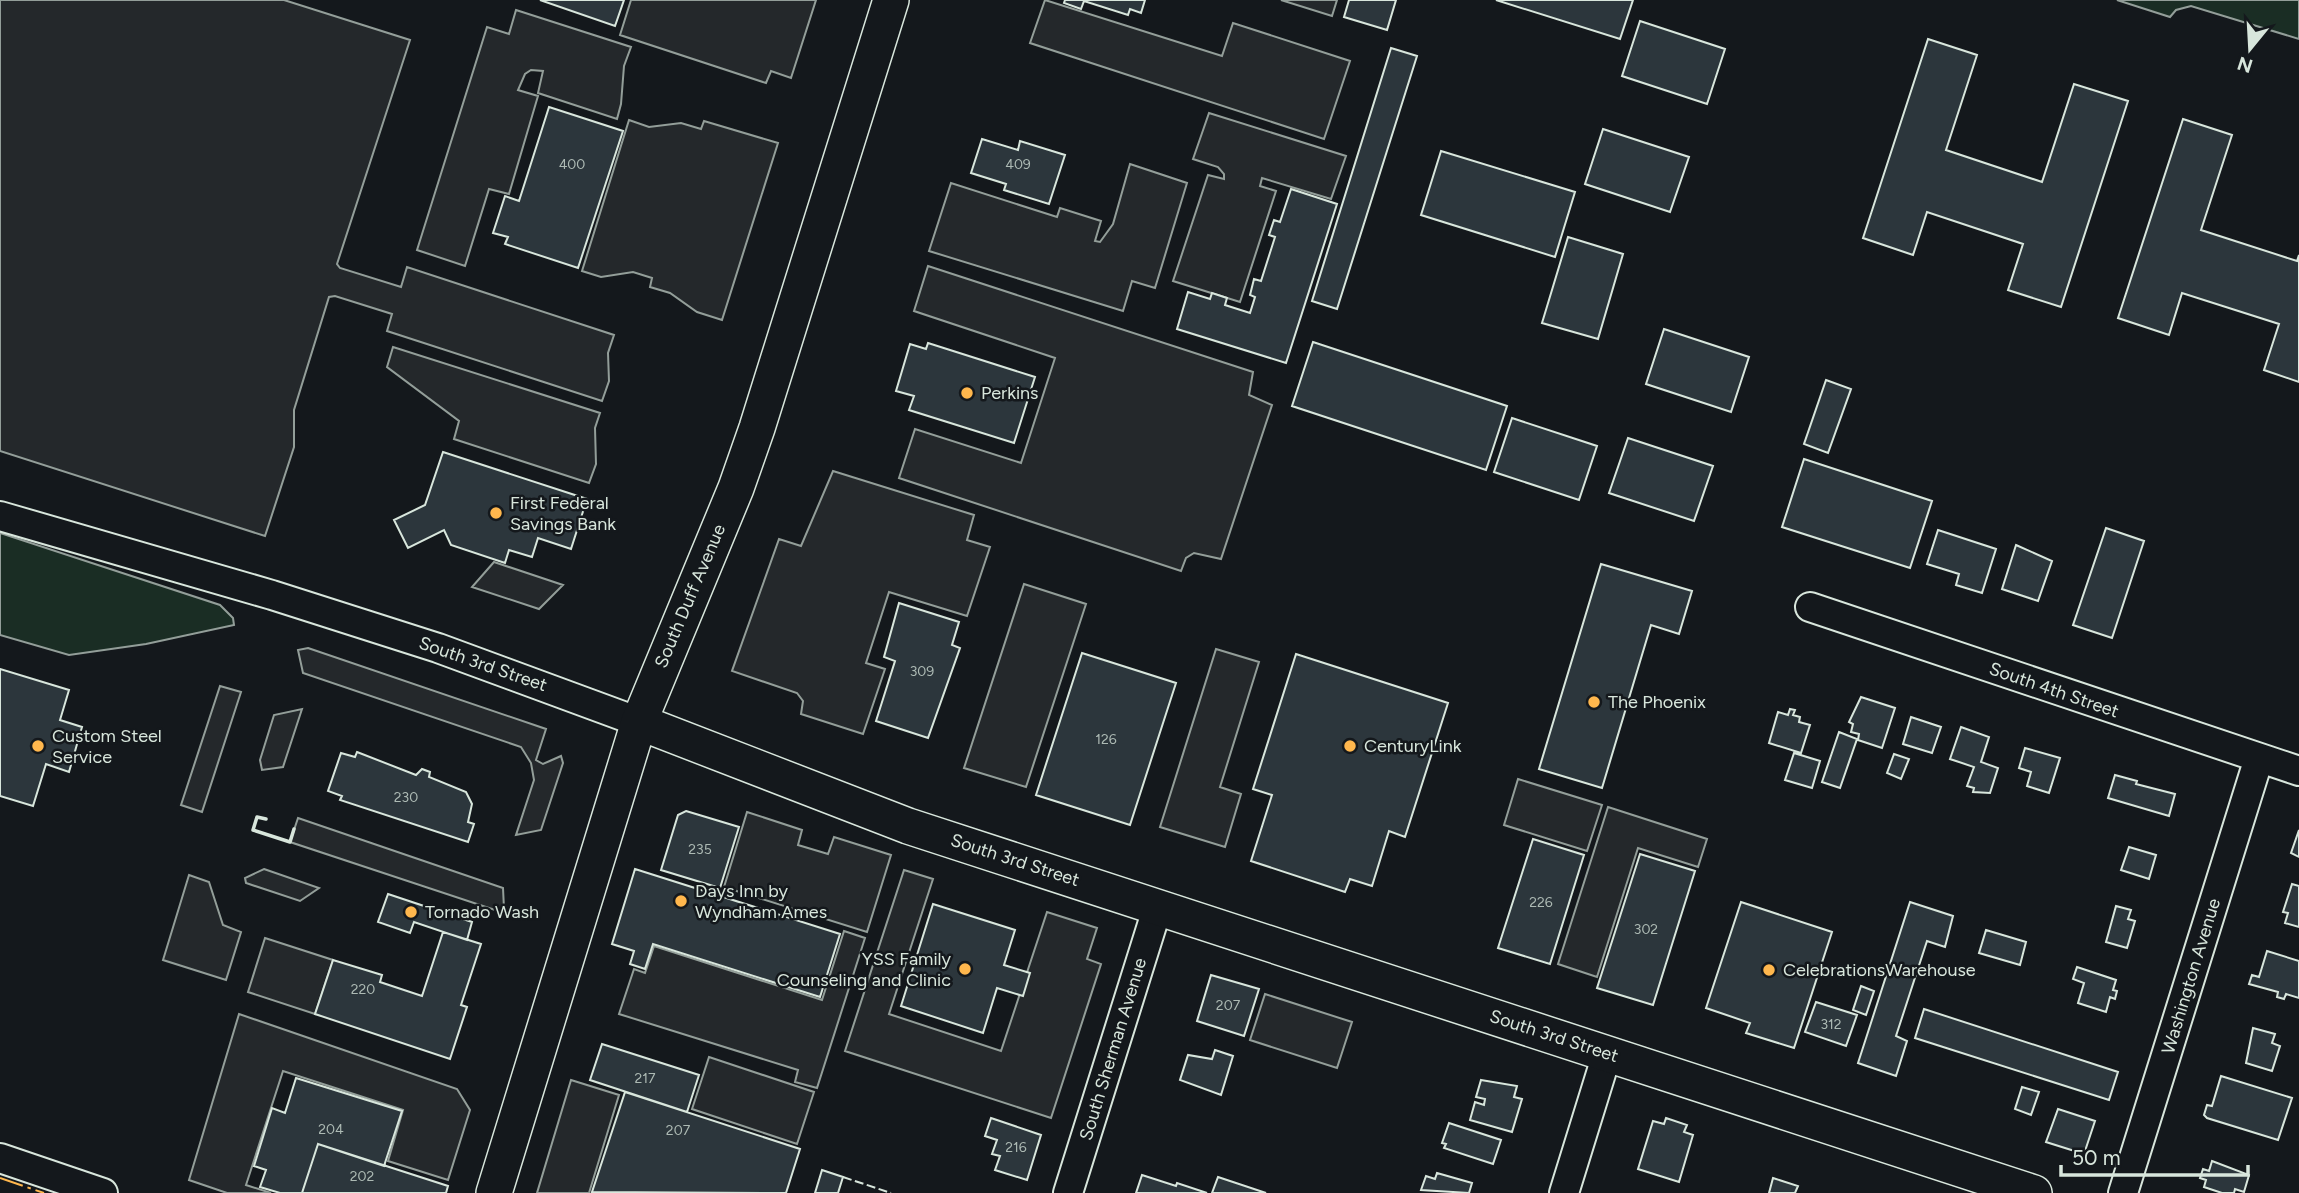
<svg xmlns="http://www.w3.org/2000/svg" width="2299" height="1193" viewBox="0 0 2299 1193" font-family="Figtree,sans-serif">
	<rect width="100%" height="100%" fill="#14181c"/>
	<path fill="#1a2d24" stroke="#939e99" stroke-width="2" d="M 2117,0 L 2299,0 L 2299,39 L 2191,6 L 2176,10 L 2170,17 Z
		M 0,533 L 220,605 L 233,618 L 234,625 L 146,644 L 69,655 L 0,635 Z"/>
	<path fill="#24282b" stroke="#939e99" stroke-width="2" d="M 0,0 L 284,0 L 410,40 L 337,264 L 340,268 L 401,287 L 407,267 L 614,335 L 608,353 L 609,381 L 602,401 L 387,331 L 392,314 L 335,296 L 329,297 L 294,410 L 294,447 L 265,536 L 0,451 Z
		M 631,0 L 816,0 L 791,78 L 771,71 L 766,83 L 620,35 Z
		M 1045,0 L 1222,56 L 1233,23 L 1350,61 L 1324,139 L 1030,43 Z
		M 1281,0 L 1337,0 L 1332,16 Z
		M 516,10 L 631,47 L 624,66 L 621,104 L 617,119 L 538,93 L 543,71 L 531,70 L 525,74 L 518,90 L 538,96 L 509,194 L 489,189 L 465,266 L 417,250 L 487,27 L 509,34 Z
		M 1209,113 L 1346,156 L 1331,199 L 1262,178 L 1260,186 L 1276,191 L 1240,302 L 1173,281 L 1208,175 L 1224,179 L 1224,174 L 1218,167 L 1193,159 Z
		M 629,120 L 649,127 L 681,123 L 701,129 L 704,121 L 778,143 L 722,320 L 697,312 L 670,293 L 650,287 L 652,278 L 633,272 L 601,277 L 582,271 Z
		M 1130,164 L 1187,183 L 1155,288 L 1132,281 L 1123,311 L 929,251 L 951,183 L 1057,217 L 1060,208 L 1101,221 L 1095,241 L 1100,242 L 1113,224 Z
		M 928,266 L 1253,372 L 1249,395 L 1272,405 L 1221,559 L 1194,553 L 1186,558 L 1181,571 L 899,478 L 915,429 L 1021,463 L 1055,358 L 914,311 Z
		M 393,347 L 600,413 L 595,428 L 596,464 L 589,483 L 454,439 L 459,421 L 387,367 Z
		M 833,471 L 974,515 L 967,540 L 990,547 L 967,616 L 889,592 L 866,663 L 885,669 L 863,734 L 801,714 L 803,701 L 797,693 L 732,671 L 779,539 L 801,546 Z
		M 494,562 L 563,585 L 539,609 L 472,587 Z
		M 1024,584 L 1086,604 L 1026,787 L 964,768 Z
		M 308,648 L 546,729 L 536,760 L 543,764 L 561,756 L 563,763 L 541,830 L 516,835 L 534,780 L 531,763 L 521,747 L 303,673 L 298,650 Z
		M 1216,649 L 1259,662 L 1220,787 L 1241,794 L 1225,847 L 1160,827 Z
		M 220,686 L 241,692 L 202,812 L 181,805 Z
		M 302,709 L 283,767 L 262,770 L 260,760 L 274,715 Z
		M 1518,779 L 1602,805 L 1587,851 L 1504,825 Z
		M 1608,807 L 1707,839 L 1698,867 L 1638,848 L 1597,977 L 1558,964 Z
		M 747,812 L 802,830 L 798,845 L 828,854 L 834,837 L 891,855 L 867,932 L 724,887 Z
		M 298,818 L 503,888 L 504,909 L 495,910 L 290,842 Z
		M 264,869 L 319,888 L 300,901 L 246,883 L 245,878 Z
		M 904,870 L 933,879 L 889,1014 L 1001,1051 L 1047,912 L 1097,928 L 1087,959 L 1101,964 L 1051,1118 L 845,1051 Z
		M 189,875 L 209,882 L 223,925 L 241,932 L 226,980 L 163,960 Z
		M 844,931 L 865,938 L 817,1088 L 795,1082 L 798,1070 L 619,1014 L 634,969 L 645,973 L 654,946 L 822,1000 Z
		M 265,938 L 333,960 L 315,1014 L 248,992 Z
		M 1265,994 L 1352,1022 L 1337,1068 L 1250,1040 Z
		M 239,1014 L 457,1089 L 470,1110 L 448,1180 L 388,1161 L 403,1110 L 283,1071 L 246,1185 L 271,1193 L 227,1193 L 189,1180 Z
		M 709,1057 L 814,1092 L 797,1144 L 692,1109 Z
		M 571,1080 L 619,1095 L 589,1193 L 537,1193 Z"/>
	<path fill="#2c363c" stroke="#d8e6dc" stroke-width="2" d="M 540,0 L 624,0 L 615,26 Z
		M 1065,0 L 1145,0 L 1141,13 L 1130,9 L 1128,15 L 1084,1 L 1081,9 L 1064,3 Z
		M 1349,0 L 1396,0 L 1387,30 L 1344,17 Z
		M 1496,0 L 1633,0 L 1620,39 Z
		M 1640,21 L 1725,49 L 1707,104 L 1622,76 Z
		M 1928,39 L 1977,55 L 1946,150 L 2042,182 L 2074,84 L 2128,101 L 2061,307 L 2008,290 L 2023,244 L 1927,212 L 1913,255 L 1863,238 Z
		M 1391,48 L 1417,56 L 1337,309 L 1312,301 Z
		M 549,107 L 623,131 L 578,268 L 505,244 L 508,237 L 493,233 L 505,196 L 519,201 Z
		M 2183,119 L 2232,135 L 2201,230 L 2297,261 L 2299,255 L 2299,382 L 2264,370 L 2279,324 L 2182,293 L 2169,335 L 2118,318 Z
		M 1603,129 L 1689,157 L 1670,212 L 1585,184 Z
		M 982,139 L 1018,150 L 1020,141 L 1065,155 L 1049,204 L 1004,190 L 1006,184 L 971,173 Z
		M 1441,151 L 1575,192 L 1555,257 L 1421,215 Z
		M 1291,189 L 1337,204 L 1286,363 L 1177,329 L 1188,292 L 1210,299 L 1212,293 L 1227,298 L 1225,305 L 1250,313 L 1255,297 L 1250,295 L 1254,279 L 1261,281 L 1275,237 L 1269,235 L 1274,220 L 1280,222 Z
		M 1568,237 L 1623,254 L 1598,339 L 1542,323 Z
		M 1664,329 L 1749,357 L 1731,412 L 1646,384 Z
		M 1313,342 L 1507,406 L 1486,470 L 1292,406 Z
		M 928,343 L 1035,377 L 1014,443 L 909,410 L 914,396 L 896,391 L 910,344 L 926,349 Z
		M 1826,380 L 1851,389 L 1828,453 L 1804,444 Z
		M 1512,418 L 1597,446 L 1579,500 L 1494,472 Z
		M 1628,438 L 1713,466 L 1694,521 L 1609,493 Z
		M 443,452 L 587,499 L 571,549 L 538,538 L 532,557 L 509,550 L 505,563 L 451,545 L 444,530 L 408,548 L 394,520 L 425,505 Z
		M 1804,459 L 1932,501 L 1910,568 L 1782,527 Z
		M 2106,528 L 2144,541 L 2112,638 L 2073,625 Z
		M 1938,530 L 1996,549 L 1982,593 L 1956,585 L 1959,574 L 1927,564 Z
		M 2016,545 L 2052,561 L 2038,601 L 2002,589 Z
		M 1601,564 L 1692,591 L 1679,634 L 1651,625 L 1602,788 L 1539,769 Z
		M 899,603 L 959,622 L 952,645 L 960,648 L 928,738 L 876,721 L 895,661 L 884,657 Z
		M 1082,653 L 1176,683 L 1130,825 L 1036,795 Z
		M 1296,654 L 1448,703 L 1405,837 L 1389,831 L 1372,886 L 1350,879 L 1345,892 L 1251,861 L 1272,795 L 1253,789 Z
		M 0,669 L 69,690 L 60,720 L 82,727 L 69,772 L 46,764 L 33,806 L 0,796 Z
		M 1861,697 L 1895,708 L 1882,748 L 1858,740 L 1859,734 L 1851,732 L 1853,724 L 1849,722 Z
		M 1790,709 L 1795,710 L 1793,715 L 1800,717 L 1799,722 L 1810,725 L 1801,753 L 1769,743 L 1778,712 L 1788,715 Z
		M 1911,717 L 1941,727 L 1932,753 L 1903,744 Z
		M 1961,727 L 1989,737 L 1981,762 L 1998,768 L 1990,793 L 1973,792 L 1974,788 L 1967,786 L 1974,767 L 1950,759 Z
		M 1839,732 L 1857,739 L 1840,788 L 1822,782 Z
		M 2025,748 L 2060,758 L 2049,793 L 2027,786 L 2031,772 L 2019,768 Z
		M 357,752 L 416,775 L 422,769 L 430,772 L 429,777 L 466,792 L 472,804 L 468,822 L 474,824 L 468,842 L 340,800 L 342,796 L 328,791 L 341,753 L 355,757 Z
		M 1794,753 L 1820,761 L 1812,788 L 1785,780 Z
		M 1894,754 L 1909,759 L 1901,779 L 1887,773 Z
		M 2115,775 L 2137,781 L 2136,784 L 2175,794 L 2169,816 L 2108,798 Z
		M 686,811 L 739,827 L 720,888 L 661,870 L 678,815 Z
		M 2299,830 L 2299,857 L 2291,853 Z
		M 1533,839 L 1584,855 L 1550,964 L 1498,948 Z
		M 2129,847 L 2156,855 L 2149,879 L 2121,870 Z
		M 1640,854 L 1695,871 L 1653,1005 L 1597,988 Z
		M 635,869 L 840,934 L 820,997 L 653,944 L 645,969 L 630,964 L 634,951 L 612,944 Z
		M 2292,884 L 2299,886 L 2299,927 L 2285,923 L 2288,913 L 2283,912 Z
		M 388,894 L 472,922 L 467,940 L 414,922 L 410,933 L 378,922 Z
		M 1741,902 L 1832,932 L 1794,1048 L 1746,1033 L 1750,1023 L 1706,1008 Z
		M 1910,902 L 1953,916 L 1945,947 L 1927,941 L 1896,1036 L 1907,1041 L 1896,1076 L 1858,1063 Z
		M 933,904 L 1015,930 L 1004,965 L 1030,973 L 1023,996 L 997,988 L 983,1033 L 901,1006 Z
		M 2116,906 L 2131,910 L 2128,919 L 2135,921 L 2127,948 L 2106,942 Z
		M 1986,930 L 2026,942 L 2020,965 L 1979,953 Z
		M 443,932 L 481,944 L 461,1005 L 467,1007 L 450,1059 L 315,1014 L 333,960 L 382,975 L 380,982 L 422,996 Z
		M 2267,951 L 2299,961 L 2299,998 L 2286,994 L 2284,999 L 2277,997 L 2278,992 L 2249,984 L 2252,975 L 2259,977 Z
		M 2077,967 L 2116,980 L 2113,990 L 2117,991 L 2115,999 L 2110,997 L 2106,1012 L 2078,1003 L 2084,983 L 2073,979 Z
		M 1211,975 L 1259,989 L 1244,1036 L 1197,1021 Z
		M 1861,986 L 1874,991 L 1866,1015 L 1853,1010 Z
		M 1816,1002 L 1857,1015 L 1846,1046 L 1805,1032 Z
		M 1924,1009 L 2118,1072 L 2109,1100 L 1915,1038 Z
		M 2253,1028 L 2275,1034 L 2272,1043 L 2280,1046 L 2272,1071 L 2246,1063 Z
		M 602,1044 L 699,1075 L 687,1112 L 590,1080 Z
		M 1215,1050 L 1233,1056 L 1221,1095 L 1180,1080 L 1188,1055 L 1212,1059 Z
		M 2221,1076 L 2292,1098 L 2278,1140 L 2207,1118 L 2204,1115 L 2207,1105 L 2212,1106 Z
		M 296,1078 L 402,1111 L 384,1166 L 318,1144 L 302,1193 L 280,1193 L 260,1187 L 266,1170 L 254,1166 L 272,1108 L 285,1113 Z
		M 1481,1080 L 1517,1086 L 1514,1097 L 1522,1099 L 1512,1132 L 1470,1120 L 1475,1102 L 1484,1105 L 1485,1099 L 1476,1097 Z
		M 2022,1087 L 2039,1092 L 2031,1115 L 2015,1109 Z
		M 625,1092 L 800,1149 L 786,1193 L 592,1192 Z
		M 2058,1109 L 2095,1121 L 2084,1154 L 2046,1142 Z
		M 991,1118 L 1041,1135 L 1027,1180 L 995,1170 L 1000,1156 L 992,1154 L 997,1140 L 985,1136 Z
		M 1666,1118 L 1687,1125 L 1684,1132 L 1693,1135 L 1679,1182 L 1638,1169 L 1653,1121 L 1664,1124 Z
		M 1449,1123 L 1501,1140 L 1493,1164 L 1444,1148 L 1446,1144 L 1442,1143 Z
		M 318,1144 L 448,1186 L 446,1193 L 302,1193 Z
		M 2212,1161 L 2249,1175 L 2244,1192 L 2235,1189 L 2234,1193 L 2222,1193 L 2204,1187 L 2206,1180 L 2200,1178 L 2203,1169 L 2209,1171 Z
		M 822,1170 L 843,1177 L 838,1193 L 815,1193 Z
		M 1437,1173 L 1472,1183 L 1469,1193 L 1421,1190 L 1426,1176 L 1435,1179 Z
		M 1142,1175 L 1176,1186 L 1177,1183 L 1207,1193 L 1136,1193 Z
		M 1218,1177 L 1266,1193 L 1212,1193 Z
		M 1773,1178 L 1798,1186 L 1795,1193 L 1769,1193 Z"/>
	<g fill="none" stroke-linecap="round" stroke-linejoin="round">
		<defs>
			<path id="minor" d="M 0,516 L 272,595 L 438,648 L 639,722
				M 1810,607 L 2299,771
				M 0,1158 L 103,1193
				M 1068,1193 L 1158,906
				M 1564,1193 L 1607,1054
				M 2123,1193 L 2259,758"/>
			<path id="major" d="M 639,722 L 908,826 L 2034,1193
				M 494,1193 L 639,722 L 736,488 L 757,428 L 891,0"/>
		</defs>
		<use href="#minor" stroke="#d8e6dc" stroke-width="32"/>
		<use href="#major" stroke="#d8e6dc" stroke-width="38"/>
		<use href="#minor" stroke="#14181c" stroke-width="28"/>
		<use href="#major" stroke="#14181c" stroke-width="35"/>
		<path stroke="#d8e6dc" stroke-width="2" stroke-dasharray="9 3.5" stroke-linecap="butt" d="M 843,1177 L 891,1193"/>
		<path stroke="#d8e6dc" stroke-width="3.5" d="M 266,819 L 257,817 L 253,830 L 290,842 L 294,829"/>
		<path stroke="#ffb74d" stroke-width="2" stroke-dasharray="24 5 3.5 5" stroke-linecap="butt" d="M 0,1178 L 44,1193"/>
	</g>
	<g fill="#ffb74d" stroke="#14181c" stroke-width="2.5">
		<circle cx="967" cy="393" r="7"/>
		<circle cx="496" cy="513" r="7"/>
		<circle cx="1594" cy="702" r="7"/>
		<circle cx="38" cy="746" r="7"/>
		<circle cx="1350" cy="746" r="7"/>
		<circle cx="681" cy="901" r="7"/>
		<circle cx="411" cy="912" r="7"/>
		<circle cx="965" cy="969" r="7"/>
		<circle cx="1769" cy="970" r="7"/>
	</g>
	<g text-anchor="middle" stroke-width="5" stroke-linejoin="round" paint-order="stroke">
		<g font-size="14" fill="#adbab4">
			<text x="572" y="169">400</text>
			<text x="1018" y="169">409</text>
			<text x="922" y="676">309</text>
			<text x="1106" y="744">126</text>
			<text x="406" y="802">230</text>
			<text x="700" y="854">235</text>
			<text x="1541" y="907">226</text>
			<text x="1646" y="934">302</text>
			<text x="363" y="994">220</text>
			<text x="1228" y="1010">207</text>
			<text x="1831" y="1029">312</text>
			<text x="645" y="1083">217</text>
			<text x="331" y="1134">204</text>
			<text x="678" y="1135">207</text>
			<text x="1016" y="1152">216</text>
			<text x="362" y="1181">202</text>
		</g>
		<g font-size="18" fill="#d8e6dc" stroke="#14181c" text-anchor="start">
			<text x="981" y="399">Perkins</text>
			<text x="510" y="509">First Federal<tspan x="510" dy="21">Savings Bank</tspan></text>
			<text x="1608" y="708">The Phoenix</text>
			<text x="52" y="742">Custom Steel<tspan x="52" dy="21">Service</tspan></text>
			<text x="1364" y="752">CenturyLink</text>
			<text x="695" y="897">Days Inn by<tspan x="695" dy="21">Wyndham Ames</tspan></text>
			<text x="425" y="918">Tornado Wash</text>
			<text x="951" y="965" text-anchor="end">YSS Family<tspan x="951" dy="21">Counseling and Clinic</tspan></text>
			<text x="1783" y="976">CelebrationsWarehouse</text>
		</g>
		<g font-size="18" fill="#d8e6dc" stroke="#14181c">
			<text transform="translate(690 596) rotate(-67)" y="6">South Duff Avenue</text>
			<text transform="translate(483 664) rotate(19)" y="6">South 3rd Street</text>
			<text transform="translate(2054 690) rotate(19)" y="6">South 4th Street</text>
			<text transform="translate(1015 860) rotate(18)" y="6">South 3rd Street</text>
			<text transform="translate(2191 976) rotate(-73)" y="6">Washington Avenue</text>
			<text transform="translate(1554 1036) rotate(18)" y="6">South 3rd Street</text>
			<text transform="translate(1113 1049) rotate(-73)" y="6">South Sherman Avenue</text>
		</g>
	</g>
	<g transform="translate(2250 49) rotate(198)" stroke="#14181c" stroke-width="5" paint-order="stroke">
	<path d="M0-5L12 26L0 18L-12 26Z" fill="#d8e6dc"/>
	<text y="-10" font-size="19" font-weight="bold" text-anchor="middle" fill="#d8e6dc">N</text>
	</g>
	<path d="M2061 1165v10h187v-10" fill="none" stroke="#d8e6dc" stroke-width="3.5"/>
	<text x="2072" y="1165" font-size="21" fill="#d8e6dc" stroke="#14181c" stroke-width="5" paint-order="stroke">50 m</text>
</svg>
